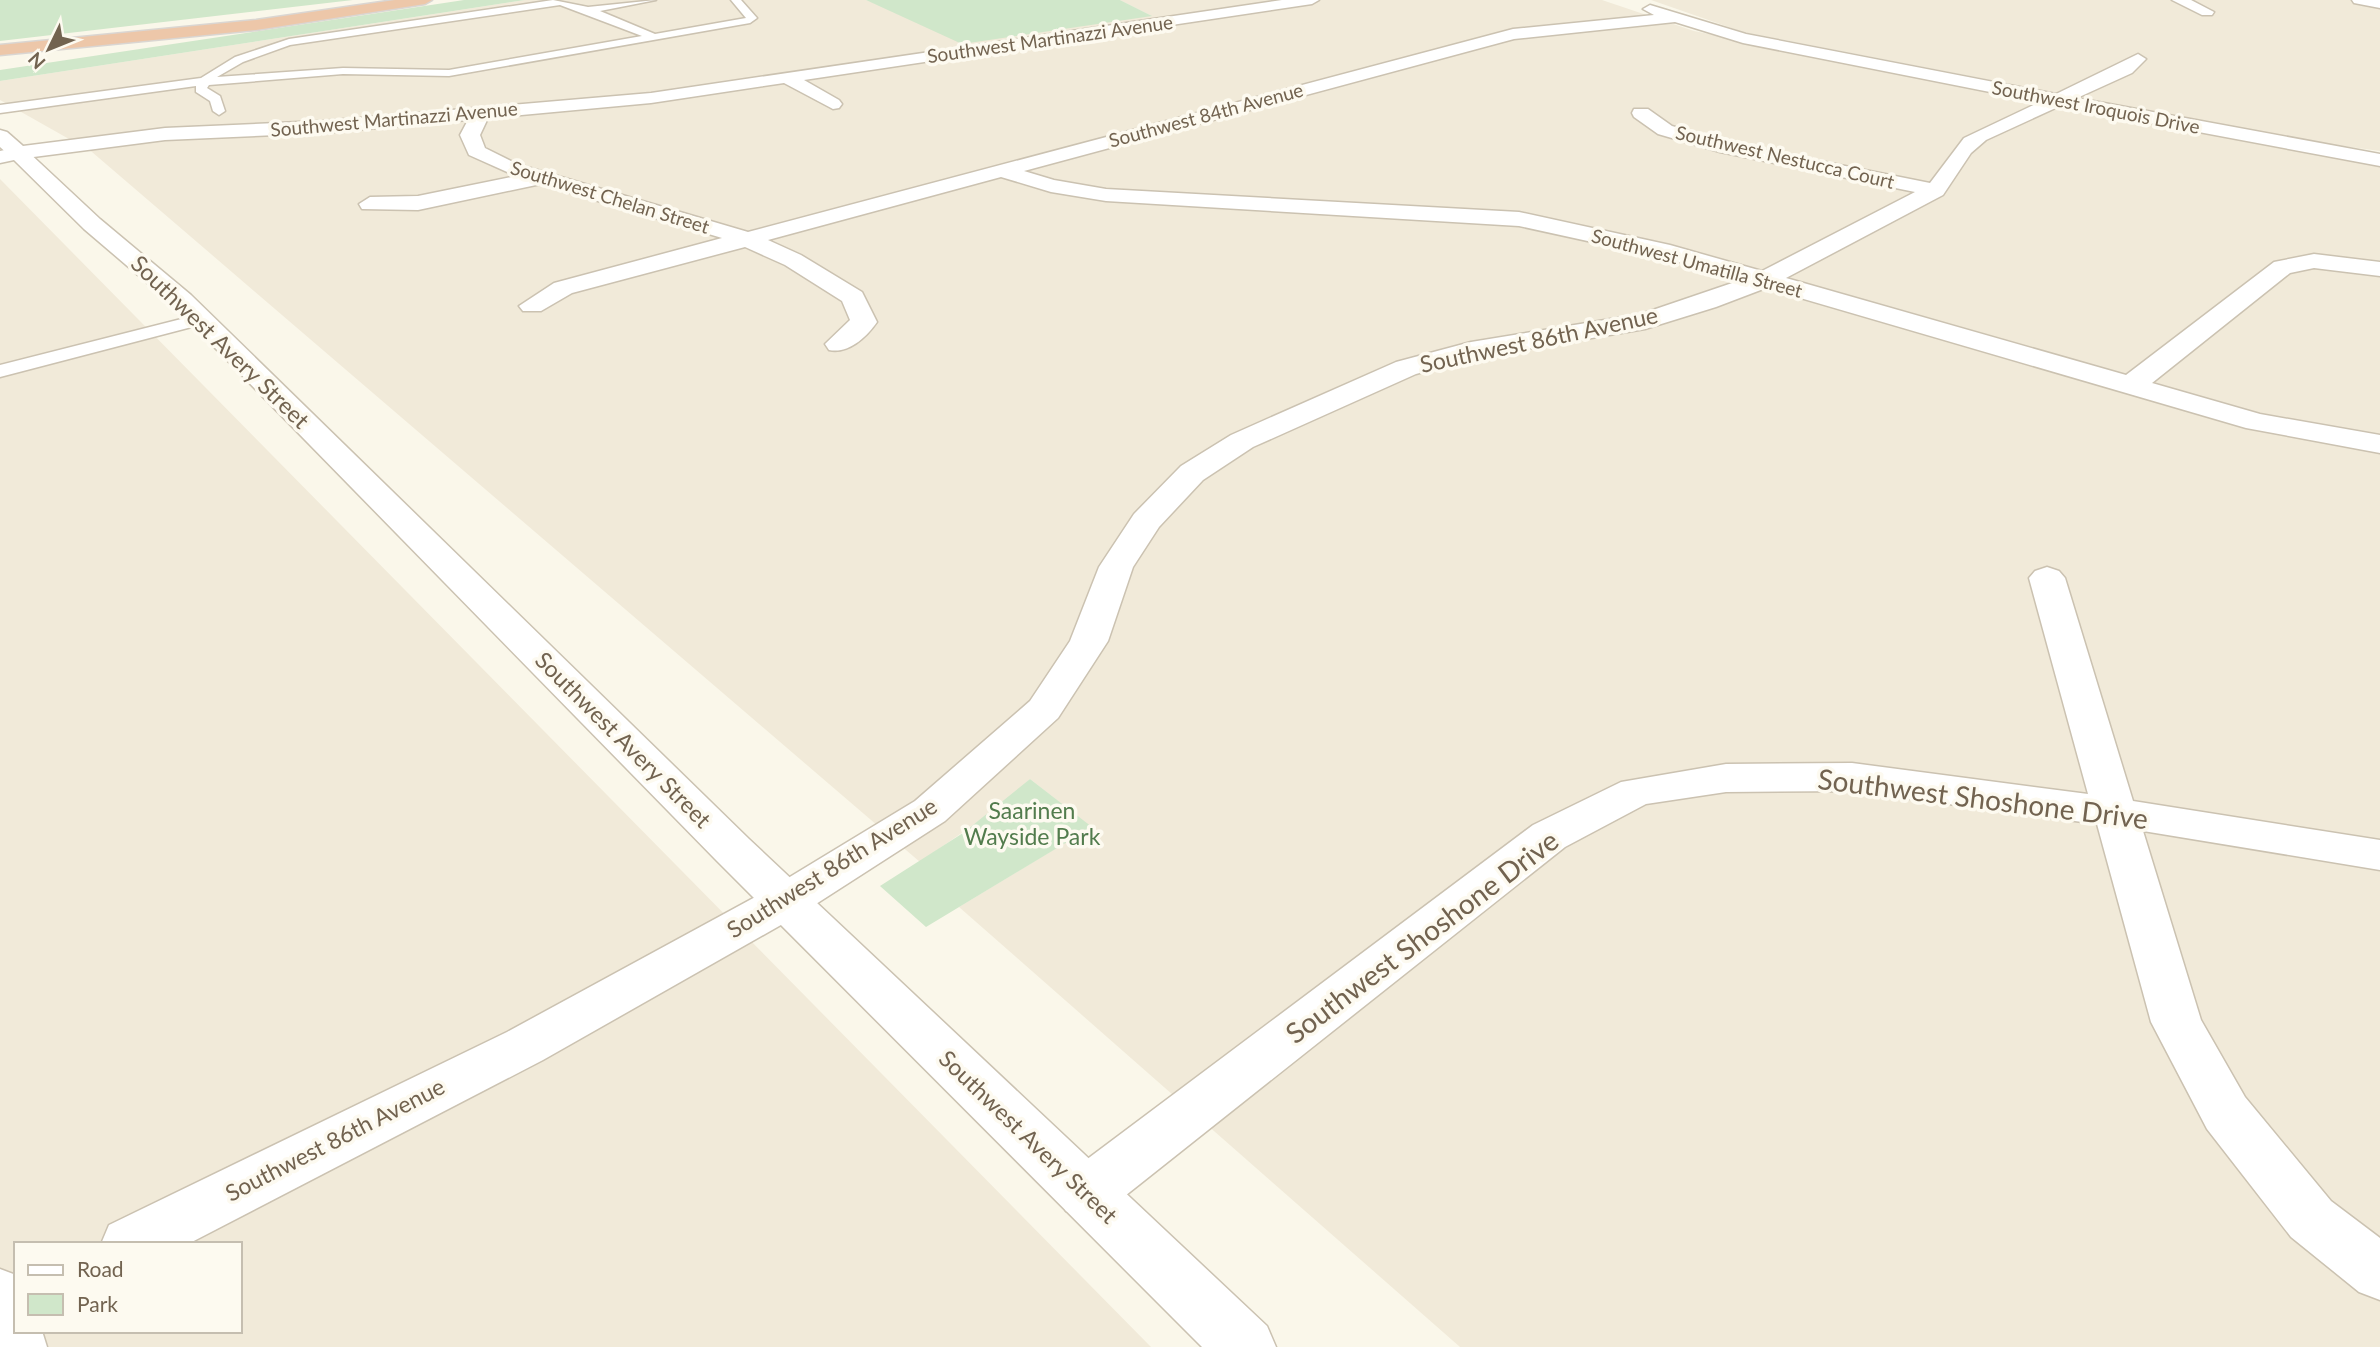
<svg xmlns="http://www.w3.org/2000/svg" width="2380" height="1347" viewBox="0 0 2380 1347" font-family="Lato,sans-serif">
	<rect width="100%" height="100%" fill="#faf7ea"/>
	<path fill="#f1ead9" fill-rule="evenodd" d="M 525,0 L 866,0 L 883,6 L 1150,15 L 1120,0 L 1602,0 L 1694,31 L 2184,130 L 2380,165 L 2380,1347 L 1460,1347 L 959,907 L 1091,827 L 1030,779 L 996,809 L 920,862 L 92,152 L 0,100 L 0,81 Z
		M 1651,0 L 2380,0 L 2380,151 L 2299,140 L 1743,32 Z
		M 0,179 L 1151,1347 L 0,1347 ZM 16,1244 L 240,1244 L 240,1331 L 16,1331 Z"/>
	<path fill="#d0e7ca" d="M 0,0 L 353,0 L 0,41 Z
		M 464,0 L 525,0 L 0,81 L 0,70 Z
		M 866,0 L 1120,0 L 1152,16 L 962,44 Z
		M 1030,779 L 1092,827 L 926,927 L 880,886 L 963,833 Z"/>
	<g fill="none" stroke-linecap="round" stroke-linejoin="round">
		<defs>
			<path id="service" d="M 553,0 L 588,7 L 656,0 L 600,11 L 655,34 L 746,18 L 731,0 L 741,0 L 757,18 L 750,23 L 449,76 L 343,74 L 209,85 L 207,88 L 220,96 L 225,111 L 219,115 L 213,111 L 210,101 L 196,92 L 196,86 L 0,113 L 0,105 L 201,78 L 235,57 L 289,39 ZM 560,5 L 642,36 L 449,70 L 343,68 L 217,77 L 243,62 L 290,45 Z
				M 201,314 L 207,315 L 210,319 L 207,323 L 0,377 L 0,365 Z"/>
			<path id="minor" d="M 1282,0 L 1319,0 L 1312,4 L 804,80 L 839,100 L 842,104 L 839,108 L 833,109 L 784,83 L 651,103 L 488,118 L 480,135 L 485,148 L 517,164 L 748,232 L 1513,29 L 1654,15 L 1643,9 L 1650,5 L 1746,34 L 2056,94 L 2138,54 L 2146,59 L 2132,73 L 2077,98 L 2380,154 L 2380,166 L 2060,106 L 1986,140 L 1971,153 L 1943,195 L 1786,278 L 2126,375 L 2274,262 L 2314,254 L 2380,262 L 2380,276 L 2314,268 L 2290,273 L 2152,383 L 2260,414 L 2380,435 L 2380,453 L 2246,428 L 1766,288 L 1716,307 L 1645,329 L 1474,358 L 1416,374 L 1253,447 L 1203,480 L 1159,527 L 1133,567 L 1108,641 L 1058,718 L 945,821 L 802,913 L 543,1060 L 188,1244 L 101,1244 L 109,1225 L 507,1032 L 770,889 L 915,801 L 1030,701 L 1070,641 L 1099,567 L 1134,514 L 1181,466 L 1231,435 L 1396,362 L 1471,342 L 1641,314 L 1741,280 L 1665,258 L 1519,226 L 1106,201 L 1051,192 L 1001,177 L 768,240 L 801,255 L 862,292 L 877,322 C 866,338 848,354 829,350 L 825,344 L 850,320 L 842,301 L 785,265 L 745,247 L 572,293 L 541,311 L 523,311 L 519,306 L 554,283 L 722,238 L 541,184 L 418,210 L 362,209 L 359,204 L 370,197 L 418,196 L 516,176 L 469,155 L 460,135 L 468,120 L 322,133 L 165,140 L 18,159 L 11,157 L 0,147 L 0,130 L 7,132 L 23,146 L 165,128 L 322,121 L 651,93 ZM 1675,22 L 1743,43 L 2040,102 L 1964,138 L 1930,183 L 1730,143 L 1672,126 L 1648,109 L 1634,109 L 1632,113 L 1634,117 L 1658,134 L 1720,152 L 1915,192 L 1762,271 L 1670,245 L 1519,212 L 1106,189 L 1054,180 L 1024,171 L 1514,39 Z
				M 2172,0 L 2191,0 L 2214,12 L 2212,15 L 2202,15 Z
				M 2352,0 L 2380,0 L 2380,8 L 2354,3 Z
				M 2047,567 L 2059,571 L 2065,578 L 2133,801 L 2380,840 L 2380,870 L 2143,831 L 2201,1020 L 2245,1097 L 2331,1201 L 2380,1238 L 2380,1300 L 2359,1292 L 2291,1237 L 2207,1129 L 2151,1022 L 2097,824 L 1852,791 L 1726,792 L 1646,804 L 1565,847 L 1106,1211 L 1086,1218 L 1066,1211 L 1057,1193 L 1066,1175 L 1533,825 L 1621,782 L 1726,764 L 1852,763 L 2088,794 L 2029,578 L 2035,571 Z
				M 0,1269 L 16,1275 L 16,1331 L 42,1331 L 47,1347 L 0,1347 Z"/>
			<path id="tertiary" d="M 18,147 L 25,149 L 100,219 L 191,295 L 749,839 L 1267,1326 L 1276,1347 L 1202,1347 L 717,861 L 173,305 L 84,229 L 14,160 L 0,163 L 0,151 Z"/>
			<path id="motorway" d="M 395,0 L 432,0 L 425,4 L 256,30 L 0,55 L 0,45 L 256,20 Z"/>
		</defs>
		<use href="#service" stroke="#cbc2b1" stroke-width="3"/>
		<use href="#minor" stroke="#cbc2b1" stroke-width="3"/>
		<use href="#tertiary" stroke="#cbc2b1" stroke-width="3"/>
		<use href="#motorway" stroke="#dad6d2" stroke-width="3"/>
		<use href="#service" fill="#fff" fill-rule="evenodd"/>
		<use href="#minor" fill="#fff" fill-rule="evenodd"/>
		<use href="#tertiary" fill="#fff" fill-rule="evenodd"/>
		<use href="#motorway" fill="#edc7a9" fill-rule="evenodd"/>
	</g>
	<g text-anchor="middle" stroke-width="7" stroke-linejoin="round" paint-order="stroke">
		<g font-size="19" fill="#726350" stroke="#fdfaf0">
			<text transform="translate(1050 39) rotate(-8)" y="7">Southwest Martinazzi Avenue</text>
			<text transform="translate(2096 107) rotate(11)" y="7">Southwest Iroquois Drive</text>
			<text transform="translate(1206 115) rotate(-15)" y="7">Southwest 84th Avenue</text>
			<text transform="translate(394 119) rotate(-5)" y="7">Southwest Martinazzi Avenue</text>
			<text transform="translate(1785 157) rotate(13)" y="7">Southwest Nestucca Court</text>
			<text transform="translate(610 197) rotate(17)" y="7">Southwest Chelan Street</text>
			<text transform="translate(1697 263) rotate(15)" y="7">Southwest Umatilla Street</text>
		</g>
		<g font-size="23" fill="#726350" stroke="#fdfaf0">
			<text transform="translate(1539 340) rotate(-12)" y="8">Southwest 86th Avenue</text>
			<text transform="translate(220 342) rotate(44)" y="8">Southwest Avery Street</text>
			<text transform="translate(623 740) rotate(45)" y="8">Southwest Avery Street</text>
			<text transform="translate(832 868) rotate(-32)" y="8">Southwest 86th Avenue</text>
			<text transform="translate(1028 1137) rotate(44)" y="8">Southwest Avery Street</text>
			<text transform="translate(335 1140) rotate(-27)" y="8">Southwest 86th Avenue</text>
		</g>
		<g font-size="23" fill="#527c4d" stroke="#fdfaf0">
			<text x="1032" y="819">Saarinen<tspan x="1032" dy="26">Wayside Park</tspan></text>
		</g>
		<g font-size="28" fill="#726350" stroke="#fdfaf0">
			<text transform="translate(1983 799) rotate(7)" y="10">Southwest Shoshone Drive</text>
			<text transform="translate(1422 937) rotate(-37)" y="10">Southwest Shoshone Drive</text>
		</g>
	</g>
	<rect x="14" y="1242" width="228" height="91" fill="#fdfaf0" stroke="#c5beb0" stroke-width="2"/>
	<rect x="28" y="1265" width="35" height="10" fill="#ffffff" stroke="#c5beb0" stroke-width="2"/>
	<text x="77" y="1277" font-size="21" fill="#726350">Road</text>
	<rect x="28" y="1294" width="35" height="21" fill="#d0e7ca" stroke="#c5beb0" stroke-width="2"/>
	<text x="77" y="1312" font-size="21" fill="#726350">Park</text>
	<g transform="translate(49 49) rotate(227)" stroke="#fdfaf0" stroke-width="5" paint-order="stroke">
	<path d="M0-5L12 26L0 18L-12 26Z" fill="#726350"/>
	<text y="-10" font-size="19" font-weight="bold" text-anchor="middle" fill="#726350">N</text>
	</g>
</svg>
